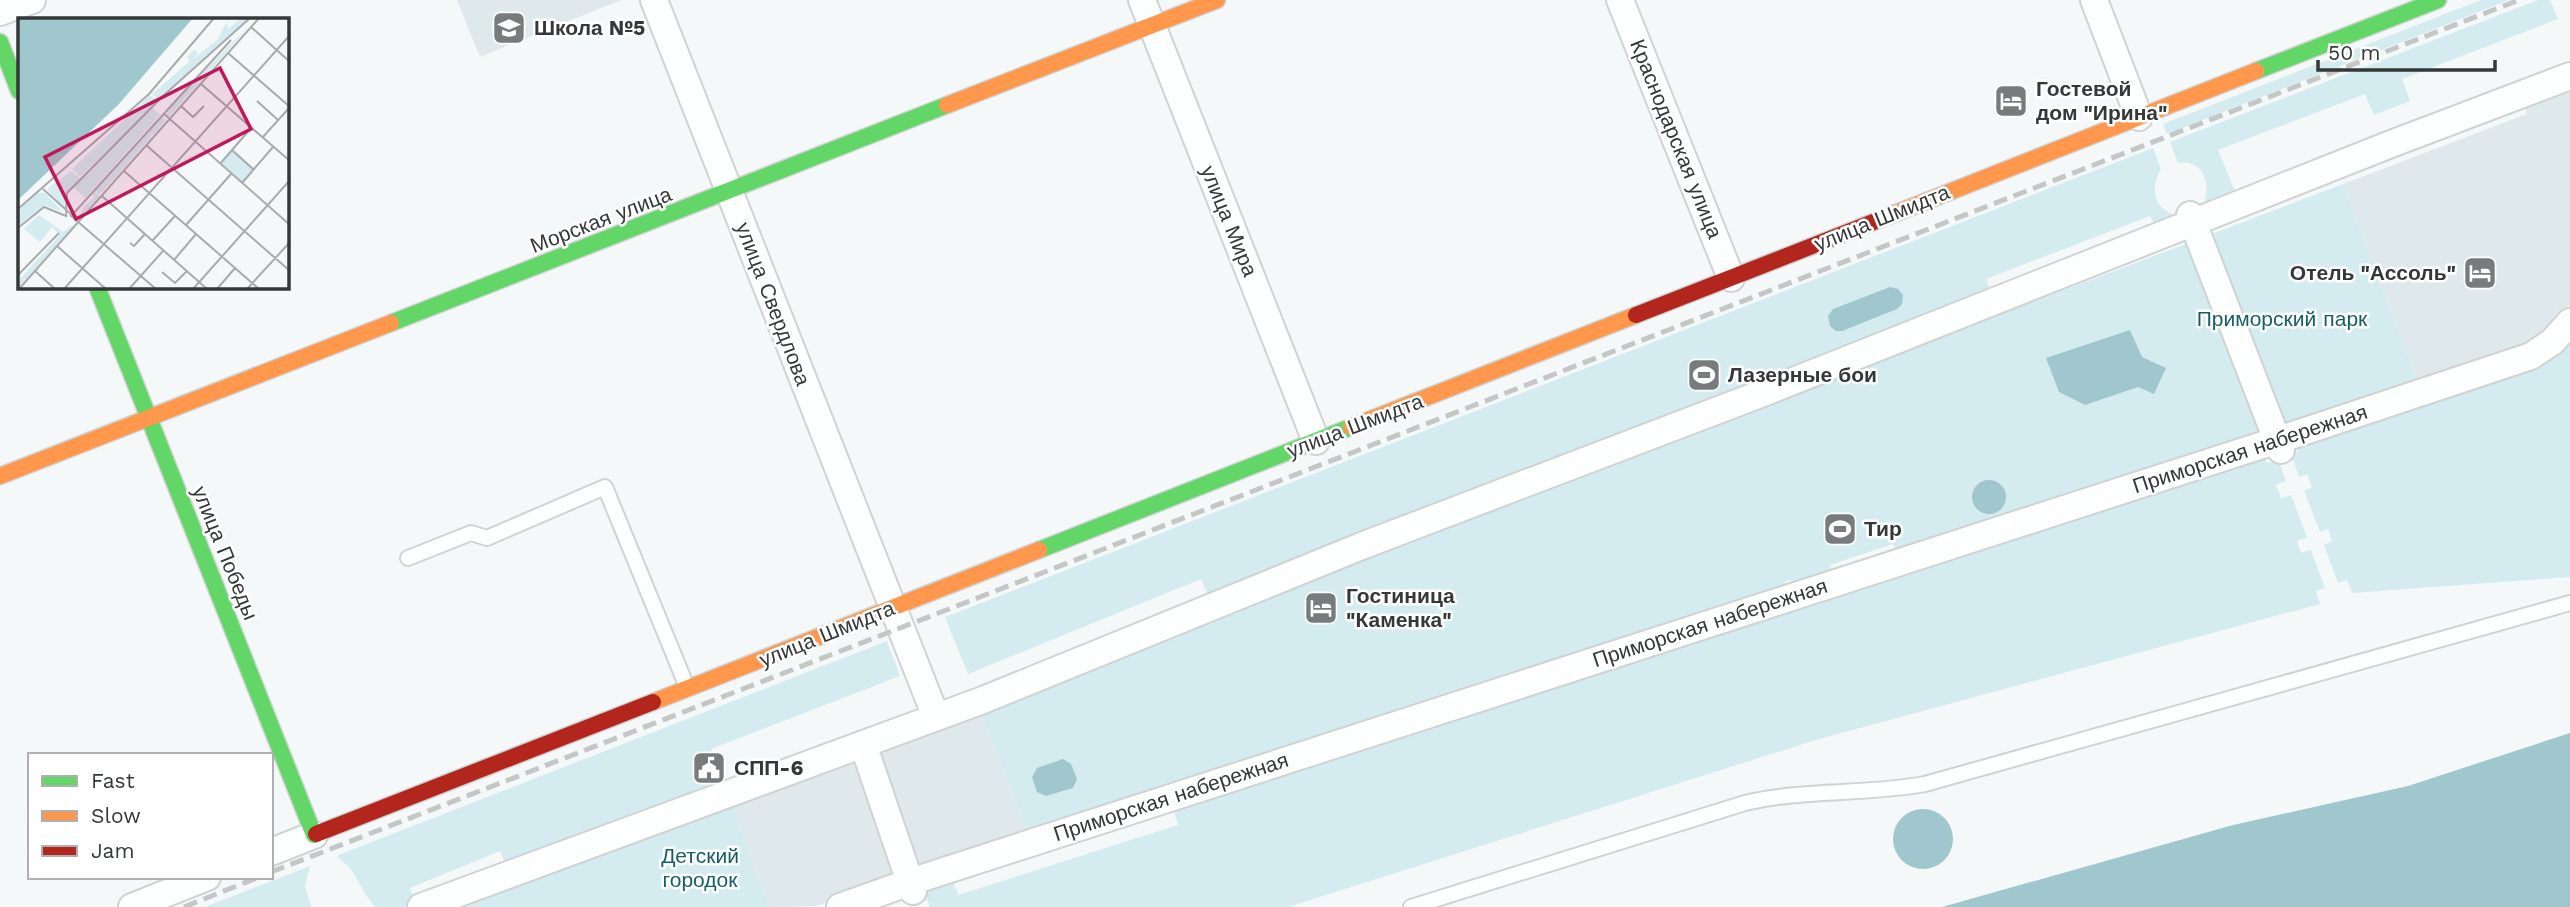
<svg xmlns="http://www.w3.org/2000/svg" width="2570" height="907" viewBox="0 0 2570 907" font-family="'Work Sans',sans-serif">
	<rect width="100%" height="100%" fill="#f4f8f9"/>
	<path fill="#dfe9eb" d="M 457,0 L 621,0 L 480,57 Z
		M 2570,86 L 2570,305 L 2547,334 L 2501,355 L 2494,353 L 2490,357 L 2418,383 L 2343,184 L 2527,114 L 2524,103 Z
		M 980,710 L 1028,833 L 816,906 L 769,907 L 731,803 Z"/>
	<path fill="#d4ebf0" d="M 2481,0 L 2509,0 L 2167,134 L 2163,124 Z
		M 2538,0 L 2550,0 L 2558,19 L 2402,79 L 2410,101 L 2374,115 L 2365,94 L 2218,150 L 2237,196 L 2156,227 L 2150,216 L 1986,279 L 1992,295 L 1209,598 L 1201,579 L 968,674 L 945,617 L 2153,148 L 2161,169 C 2149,189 2154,210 2178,216 L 2203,205 C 2212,186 2204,159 2178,163 L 2170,142 Z
		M 2343,184 L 2418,383 L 1897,555 L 1893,544 L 1830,565 L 1833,575 L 1797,583 L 1792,580 L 1786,581 L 1781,590 L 1028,833 L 980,710 L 1263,595 Z
		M 2570,341 L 2570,577 L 2352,593 L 2347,580 L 2338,583 L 2324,545 L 2332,541 L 2328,529 L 2320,532 L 2304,491 L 2312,487 L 2307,474 L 2299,477 L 2291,454 L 2298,451 L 2296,445 Z
		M 2264,456 L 2267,463 L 2278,459 L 2286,481 L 2276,485 L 2281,498 L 2291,495 L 2307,537 L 2297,541 L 2301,553 L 2311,550 L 2325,588 L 2316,591 L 2320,604 L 1819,739 L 1288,907 L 930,907 L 923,888 L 952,878 L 958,895 L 1178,825 L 1173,808 Z
		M 887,641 L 900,676 L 711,749 L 722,780 L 506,865 L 500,851 L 410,888 L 415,902 L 403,907 L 376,907 C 359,890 358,870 336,856 Z
		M 731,803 L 769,907 L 452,907 Z
		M 310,866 L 305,885 L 311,907 L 205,907 Z"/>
	<path fill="#a1c7ce" d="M 1890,287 L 1898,289 L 1903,295 L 1902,304 L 1897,309 L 1842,331 L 1836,331 L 1830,326 L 1828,316 L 1833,309 Z
		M 2130,330 L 2142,357 L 2166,368 L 2154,394 L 2138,387 L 2085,405 L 2059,392 L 2046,358 Z
		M1972 497a17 17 0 1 1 34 0a17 17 0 1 1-34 0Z
		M 2570,733 L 2570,907 L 1942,907 L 2233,825 L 2408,786 Z
		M 1063,759 L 1071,764 L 1077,779 L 1073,788 L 1046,796 L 1037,792 L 1032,777 L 1037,768 Z
		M1893 839a30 30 0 1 1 60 0a30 30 0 1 1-60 0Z"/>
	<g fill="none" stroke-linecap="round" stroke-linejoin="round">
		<defs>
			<path id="lane" d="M 408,558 L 471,533 L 487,538 L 605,487 L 687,687
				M 1411,907 L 1745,803 C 1804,789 1865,795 1925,784 L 2570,603"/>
			<path id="street" d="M 654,0 L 936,717
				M 1142,0 L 1316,441
				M 1620,0 L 1731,278
				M 2094,0 L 2139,117
				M 0,12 L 32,0
				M 2190,215 L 2281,450
				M 863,744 L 913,891
				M 271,852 L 314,835
				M 132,907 L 207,877
				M 421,907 L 983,700 L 1364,545 L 1763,393 L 2391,144 L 2570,76
				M 840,907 L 910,882 L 2278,440 L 2531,356 L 2552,342 L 2570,322"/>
			<path id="fast" d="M 0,42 L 19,91
				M 2256,71 L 2438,0
				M 97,287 L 314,835 L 316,834
				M 391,323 L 947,105
				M 1039,550 L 1351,427"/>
			<path id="slow" d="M 947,105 L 1217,0
				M 1881,219 L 2256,71
				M 1351,427 L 1636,315
				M 0,476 L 391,323
				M 653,702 L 1039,550"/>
			<path id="jam" d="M 1636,315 L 1881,219
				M 316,834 L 653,702"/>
		</defs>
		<use href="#lane" stroke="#d0d3d3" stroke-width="18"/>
		<use href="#street" stroke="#d0d3d3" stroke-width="30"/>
		<use href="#fast" stroke="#d0d3d3" stroke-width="19"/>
		<use href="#slow" stroke="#d0d3d3" stroke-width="19"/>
		<use href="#jam" stroke="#d0d3d3" stroke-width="19"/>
		<use href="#lane" stroke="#fdfefe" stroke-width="14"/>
		<use href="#street" stroke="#fdfefe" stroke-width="26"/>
		<use href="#fast" stroke="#63d668" stroke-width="16"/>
		<use href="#slow" stroke="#ff974d" stroke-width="16"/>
		<use href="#jam" stroke="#b3261e" stroke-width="16"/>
		<path stroke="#c5c6c6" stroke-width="5" stroke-dasharray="14 7" stroke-linecap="butt" d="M 271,872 L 2519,0
			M 184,907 L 259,877"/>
	</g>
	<defs>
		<symbol id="school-square" viewBox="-11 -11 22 22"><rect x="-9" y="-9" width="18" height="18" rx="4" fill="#787b7c" stroke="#fff"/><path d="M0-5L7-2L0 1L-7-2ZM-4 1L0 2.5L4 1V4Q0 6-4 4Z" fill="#fff"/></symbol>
		<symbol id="hotel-square" viewBox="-11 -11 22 22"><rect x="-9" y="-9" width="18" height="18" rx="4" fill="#787b7c" stroke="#fff"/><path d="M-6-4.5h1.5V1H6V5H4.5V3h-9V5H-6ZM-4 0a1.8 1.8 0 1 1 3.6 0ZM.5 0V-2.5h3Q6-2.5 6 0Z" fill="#fff"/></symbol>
		<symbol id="stadium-square" viewBox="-11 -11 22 22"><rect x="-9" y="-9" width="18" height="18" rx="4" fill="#787b7c" stroke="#fff"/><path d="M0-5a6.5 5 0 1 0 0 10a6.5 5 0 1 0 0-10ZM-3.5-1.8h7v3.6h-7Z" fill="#fff"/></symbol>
		<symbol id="civic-square" viewBox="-11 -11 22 22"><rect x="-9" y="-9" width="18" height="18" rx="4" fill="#787b7c" stroke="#fff"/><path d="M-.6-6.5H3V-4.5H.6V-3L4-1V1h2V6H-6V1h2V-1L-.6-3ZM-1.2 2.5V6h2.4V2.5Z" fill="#fff"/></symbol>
	</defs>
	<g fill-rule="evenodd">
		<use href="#school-square" x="490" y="9" width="38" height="38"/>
		<use href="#hotel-square" x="1992" y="82" width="38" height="38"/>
		<use href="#hotel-square" x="2461" y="254" width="38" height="38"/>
		<use href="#stadium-square" x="1685" y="356" width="38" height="38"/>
		<use href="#stadium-square" x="1821" y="510" width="38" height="38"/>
		<use href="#hotel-square" x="1302" y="589" width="38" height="38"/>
		<use href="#civic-square" x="690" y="749" width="38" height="38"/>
	</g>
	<g text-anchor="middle" stroke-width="5" stroke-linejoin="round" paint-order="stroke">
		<g font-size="21" font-weight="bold" fill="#353839" stroke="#fff" text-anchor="start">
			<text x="534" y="35">Школа №5</text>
			<text x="2036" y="96">Гостевой<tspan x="2036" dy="24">дом "Ирина"</tspan></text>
			<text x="2456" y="280" text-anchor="end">Отель "Ассоль"</text>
			<text x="1728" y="382">Лазерные бои</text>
			<text x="1864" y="536">Тир</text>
			<text x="1346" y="603">Гостиница<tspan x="1346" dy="24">"Каменка"</tspan></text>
			<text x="734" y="775">СПП-6</text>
		</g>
		<g font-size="21" fill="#353839" stroke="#fff">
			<text transform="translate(1676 139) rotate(68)" y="7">Краснодарская улица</text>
			<text transform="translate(1882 218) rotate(-22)" y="7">улица Шмидта</text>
			<text transform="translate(601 220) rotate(-21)" y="7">Морская улица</text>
			<text transform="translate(1229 221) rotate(68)" y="7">улица Мира</text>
			<text transform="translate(773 304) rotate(69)" y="7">улица Свердлова</text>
			<text transform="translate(1355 426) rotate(-21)" y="7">улица Шмидта</text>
			<text transform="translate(2250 449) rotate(-18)" y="7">Приморская набережная</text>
			<text transform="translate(225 553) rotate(68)" y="7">улица Победы</text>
			<text transform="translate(1710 623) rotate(-18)" y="7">Приморская набережная</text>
			<text transform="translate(827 634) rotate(-22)" y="7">улица Шмидта</text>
			<text transform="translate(1171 797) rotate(-18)" y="7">Приморская набережная</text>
		</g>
		<g font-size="21" fill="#155e69" stroke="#fff">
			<text x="2282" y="326">Приморский парк</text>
			<text x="700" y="863">Детский<tspan x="700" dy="24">городок</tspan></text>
		</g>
	</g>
	<g transform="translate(18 18)">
		<rect width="271" height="271" fill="#f4f8f9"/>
		<path d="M 223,0 L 232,0 L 141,82 L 134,76 L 172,43 L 169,39 L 176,32 L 180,35 L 174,42 L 200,21 L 209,3 L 210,11 ZM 233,6 L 151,99 L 148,97 L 157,83 L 177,63 L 182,65 L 180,59 ZM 132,77 L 140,83 L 62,159 L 54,151 ZM 134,90 L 142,97 L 67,180 L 55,169 ZM 144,99 L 148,102 L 104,152 L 82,176 L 76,174 L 82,178 L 61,201 L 66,188 L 77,179 L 74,176 ZM 215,132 L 236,150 L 224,164 L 203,145 ZM 53,153 L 62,160 L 47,177 L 49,194 L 29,171 ZM 19,175 L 27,175 L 45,194 L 26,187 L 0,208 L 0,193 ZM 21,197 L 45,214 L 60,203 L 0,270 L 0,263 L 42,217 L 34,209 L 22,224 L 6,211 Z" fill="#d4ebf0"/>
		<path d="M 0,0 L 175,0 L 100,87 L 0,182 Z" fill="#a1c7ce"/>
		<path fill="none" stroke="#a8abac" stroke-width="2" d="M 233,9 L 272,44M 210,35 L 272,89M 183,66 L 272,143M 239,83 L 260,102M 163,88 L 175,99 L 186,88M 145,95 L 272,207M 244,120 L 272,89M 128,127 L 272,253M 214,132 L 236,152M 202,146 L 233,110M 106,153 L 241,271M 224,165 L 255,129M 25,171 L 56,199M 84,178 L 189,271M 0,191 L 131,76 L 196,0M 52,197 L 138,271M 54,197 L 213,22M 168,207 L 213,156M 0,210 L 26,189 L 48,198 L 49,175 L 145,78 L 232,0M 134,223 L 157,198M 112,225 L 116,228 L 127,216M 39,228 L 88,271M 156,242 L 178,216M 17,253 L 37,271M 144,254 L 157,265 L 169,253M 0,257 L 41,215M 1,271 L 241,0M 46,271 L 272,17M 111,271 L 145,233M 175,271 L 272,162M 199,271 L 217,250M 229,271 L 272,224"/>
		<path fill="#c2185b" fill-opacity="0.15" stroke="#c2185b" stroke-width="3.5" d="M 202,50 L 233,111 L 58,201 L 27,139 Z"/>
		<rect width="271" height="271" fill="none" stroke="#353839" stroke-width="3.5"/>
	</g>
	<rect x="28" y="753" width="245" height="126" fill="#ffffff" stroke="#aeafb0" stroke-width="2"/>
	<rect x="42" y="776" width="35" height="10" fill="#63d668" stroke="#aeafb0" stroke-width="2"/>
	<text x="91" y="788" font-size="21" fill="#353839">Fast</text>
	<rect x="42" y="811" width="35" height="10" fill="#ff974d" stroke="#aeafb0" stroke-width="2"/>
	<text x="91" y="823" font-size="21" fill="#353839">Slow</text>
	<rect x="42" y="846" width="35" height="10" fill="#b3261e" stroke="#aeafb0" stroke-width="2"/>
	<text x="91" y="858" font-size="21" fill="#353839">Jam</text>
	<path d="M2318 60v10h177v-10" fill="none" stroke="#353839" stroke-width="3.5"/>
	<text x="2328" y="60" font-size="21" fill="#353839" stroke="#ffffff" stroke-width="5" paint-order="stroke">50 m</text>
</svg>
